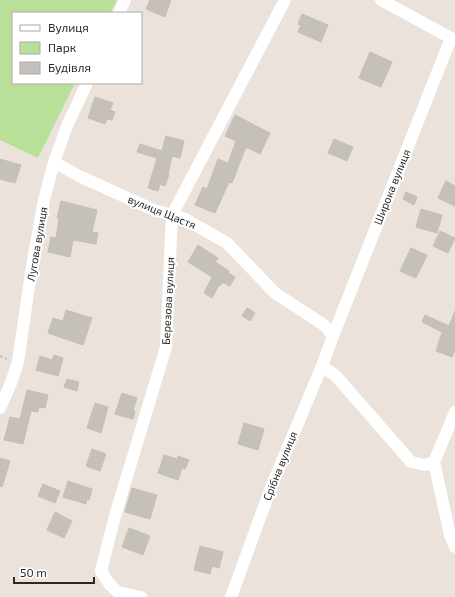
<svg xmlns="http://www.w3.org/2000/svg" width="455" height="597" viewBox="0 0 455 597" font-family="'Exo 2',sans-serif">
	<rect width="100%" height="100%" fill="#ebe3db"/>
	<path fill="#b9e099" d="M 0,0 L 117,0 L 110,13 L 13,13 L 13,83 L 75,83 L 38,158 L 0,140 Z"/>
	<path fill="#c6c0bb" stroke="#c6beb5" d="M 150,0 L 171,0 L 165,17 L 146,9 Z
		M 302,14 L 328,25 L 321,42 L 298,32 L 301,25 L 298,24 Z
		M 370,52 L 392,62 L 381,87 L 359,78 Z
		M 95,97 L 113,103 L 110,110 L 115,112 L 112,120 L 107,119 L 105,124 L 88,118 Z
		M 235,115 L 270,133 L 260,154 L 246,147 L 232,183 L 229,182 L 215,213 L 195,205 L 203,187 L 207,189 L 218,159 L 228,163 L 236,141 L 225,136 Z
		M 166,136 L 184,141 L 180,158 L 172,156 L 168,174 L 169,174 L 165,186 L 160,184 L 158,191 L 148,188 L 157,158 L 137,152 L 140,144 L 162,151 Z
		M 334,139 L 353,147 L 347,161 L 328,153 Z
		M 0,159 L 21,165 L 15,183 L 0,179 Z
		M 446,181 L 455,186 L 455,206 L 438,198 Z
		M 406,192 L 417,197 L 414,205 L 403,199 Z
		M 61,201 L 97,210 L 92,232 L 98,233 L 96,244 L 73,240 L 70,257 L 48,252 L 51,237 L 56,238 L 59,218 L 57,218 Z
		M 421,209 L 442,215 L 437,233 L 416,227 Z
		M 440,231 L 455,238 L 448,253 L 433,246 Z
		M 198,245 L 218,258 L 215,262 L 229,271 L 228,273 L 235,277 L 230,286 L 222,282 L 220,286 L 219,285 L 212,298 L 204,293 L 212,277 L 188,262 Z
		M 411,248 L 427,255 L 416,278 L 400,271 Z
		M 247,308 L 255,313 L 250,321 L 242,316 Z
		M 66,310 L 92,318 L 83,345 L 48,333 L 53,318 L 63,321 Z
		M 455,311 L 455,349 L 452,357 L 436,351 L 442,332 L 422,322 L 425,315 L 449,326 Z
		M 54,355 L 63,358 L 58,376 L 36,370 L 40,356 L 52,360 Z
		M 67,379 L 79,382 L 77,391 L 64,387 Z
		M 27,390 L 48,395 L 45,408 L 39,407 L 38,412 L 31,411 L 23,444 L 4,440 L 10,417 L 20,419 Z
		M 122,393 L 137,398 L 133,410 L 135,411 L 133,419 L 115,414 Z
		M 95,403 L 108,407 L 101,433 L 87,428 Z
		M 244,423 L 264,429 L 258,450 L 238,444 Z
		M 92,449 L 106,454 L 100,471 L 86,466 Z
		M 164,455 L 177,459 L 178,456 L 189,460 L 185,469 L 182,468 L 178,480 L 158,473 Z
		M 0,458 L 10,461 L 2,487 L 0,486 Z
		M 68,481 L 92,489 L 89,500 L 87,499 L 86,504 L 63,497 Z
		M 43,484 L 60,491 L 55,503 L 38,496 Z
		M 132,488 L 157,495 L 150,519 L 125,512 Z
		M 55,512 L 72,521 L 64,538 L 47,530 Z
		M 129,528 L 150,536 L 143,555 L 122,547 Z
		M 200,546 L 223,552 L 219,568 L 212,566 L 210,574 L 194,570 Z"/>
	<g fill="none" stroke-linecap="round" stroke-linejoin="round">
		<path stroke="#c3c3c3" stroke-width="2" stroke-dasharray="3 2" stroke-linecap="butt" d="M 0,356 L 7,359"/>
		<path stroke="#fff" stroke-width="12" d="M 381,0 L 451,38 L 455,40
			M 119,13 L 125,0
			M 54,162 L 79,176 L 154,210 L 185,219 L 227,243 L 275,293 L 324,325 L 333,336
			M 322,366 L 336,376 L 411,462 L 425,465 L 434,462
			M 0,408 L 11,383 L 18,362 L 32,266 L 44,200 L 54,162 L 67,126 L 87,83
			M 455,412 L 434,462 L 450,535 L 455,547
			M 141,597 L 118,592 L 110,585 L 101,571 L 115,516 L 166,347 L 172,215 L 285,0
			M 231,597 L 272,485 L 322,366 L 333,336 L 451,38"/>
	</g>
	<g text-anchor="middle" stroke-width="4" stroke-linejoin="round" paint-order="stroke">
		<g font-size="11" fill="#292929" stroke="#fff">
			<text transform="translate(392 187) rotate(-68)" y="4">Широка вулиця</text>
			<text transform="translate(162 212) rotate(22)" y="4">вулиця Щастя</text>
			<text transform="translate(37 244) rotate(-80)" y="4">Лугова вулиця</text>
			<text transform="translate(168 301) rotate(-87)" y="4">Березова вулиця</text>
			<text transform="translate(280 466) rotate(-68)" y="4">Срібна вулиця</text>
		</g>
	</g>
	<rect x="12" y="12" width="130" height="72" fill="#ffffff" stroke="#a9a9a9"/>
	<rect x="20" y="25" width="20" height="6" fill="#ffffff" stroke="#a9a9a9"/>
	<text x="48" y="32" font-size="12" fill="#292929">Вулиця</text>
	<rect x="20" y="42" width="20" height="12" fill="#b9e099" stroke="#a9a9a9"/>
	<text x="48" y="52" font-size="12" fill="#292929">Парк</text>
	<rect x="20" y="62" width="20" height="12" fill="#c6c0bb" stroke="#a9a9a9"/>
	<text x="48" y="72" font-size="12" fill="#292929">Будівля</text>
	<path d="M14 577v6h80v-6" fill="none" stroke="#292929" stroke-width="2"/>
	<text x="20" y="577" font-size="12" fill="#292929" stroke="#ffffff" stroke-width="3" paint-order="stroke">50 m</text>
</svg>
